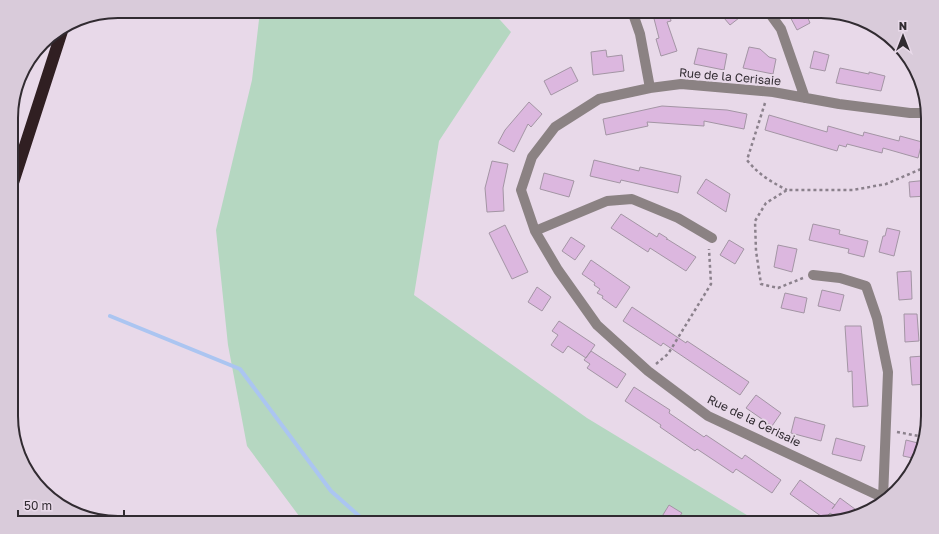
<svg xmlns="http://www.w3.org/2000/svg" width="939" height="534" viewBox="0 0 939 534" font-family="'Golos Text',sans-serif">
	<rect width="100%" height="100%" fill="#e8d9e9"/>
	<path fill="#b5d7c1" d="M 260,11 L 492,11 L 511,32 L 439,141 L 414,295 L 587,418 L 760,523 L 301,523 L 302,520 L 247,446 L 228,345 L 216,230 L 252,80 Z"/>
	<g fill="none" stroke-linecap="round" stroke-linejoin="round">
		<path stroke="#abc5f1" stroke-width="4" d="M 110,316 L 240,369 L 331,491 L 367,523"/>
	</g>
	<path fill="#dcb7df" stroke="#a395a4" d="M 652,11 L 669,11 L 671,21 L 667,22 L 677,51 L 661,56 L 656,39 L 659,38 Z
		M 718,11 L 748,11 L 730,25 Z
		M 787,11 L 805,11 L 810,23 L 797,30 Z
		M 749,47 L 760,49 L 769,57 L 776,59 L 773,74 L 743,68 Z
		M 698,48 L 727,54 L 724,70 L 694,64 Z
		M 606,50 L 607,57 L 622,55 L 624,71 L 593,75 L 591,52 Z
		M 814,51 L 829,55 L 825,71 L 810,68 Z
		M 571,67 L 578,81 L 551,95 L 544,81 Z
		M 840,68 L 869,74 L 869,72 L 885,76 L 881,91 L 836,83 Z
		M 529,102 L 542,114 L 531,127 L 528,124 L 514,152 L 498,143 L 505,130 Z
		M 662,106 L 727,110 L 747,114 L 744,129 L 704,121 L 704,126 L 647,122 L 648,126 L 606,135 L 603,119 Z
		M 769,115 L 827,132 L 828,126 L 863,136 L 864,132 L 899,141 L 900,136 L 922,142 L 918,158 L 883,148 L 882,153 L 847,144 L 846,147 L 839,145 L 837,151 L 765,130 Z
		M 594,160 L 639,171 L 640,167 L 681,176 L 678,193 L 621,180 L 620,183 L 590,176 Z
		M 492,161 L 508,164 L 503,188 L 504,211 L 487,212 L 485,188 Z
		M 544,173 L 574,181 L 569,197 L 540,189 Z
		M 706,179 L 730,194 L 726,212 L 697,193 Z
		M 928,180 L 928,196 L 910,197 L 909,182 Z
		M 621,214 L 657,237 L 659,233 L 667,238 L 667,240 L 667,239 L 696,257 L 686,271 L 650,248 L 648,252 L 611,228 Z
		M 813,224 L 840,230 L 839,234 L 868,241 L 864,257 L 848,253 L 849,249 L 809,240 Z
		M 505,225 L 528,272 L 512,279 L 489,233 Z
		M 887,228 L 900,231 L 894,256 L 879,252 L 883,236 L 885,236 Z
		M 571,237 L 585,246 L 575,260 L 562,251 Z
		M 729,240 L 744,249 L 735,264 L 720,255 Z
		M 778,245 L 797,249 L 792,272 L 774,267 Z
		M 591,260 L 630,287 L 616,308 L 602,298 L 603,296 L 597,293 L 600,289 L 594,285 L 595,283 L 582,274 Z
		M 911,271 L 912,299 L 899,300 L 897,272 Z
		M 537,287 L 551,297 L 542,311 L 528,302 Z
		M 822,290 L 844,295 L 840,311 L 818,306 Z
		M 785,293 L 807,298 L 804,313 L 781,308 Z
		M 632,307 L 686,343 L 687,341 L 749,382 L 740,395 L 663,343 L 661,346 L 623,321 Z
		M 904,314 L 917,314 L 919,341 L 905,342 Z
		M 559,321 L 595,345 L 586,358 L 568,346 L 563,353 L 551,345 L 558,335 L 552,331 Z
		M 845,326 L 861,326 L 868,406 L 853,407 L 852,371 L 848,372 Z
		M 591,351 L 626,374 L 617,388 L 587,368 L 590,364 L 584,360 Z
		M 924,356 L 924,364 L 928,364 L 928,384 L 912,385 L 910,357 Z
		M 634,387 L 670,410 L 669,413 L 704,437 L 706,435 L 742,459 L 745,455 L 781,480 L 772,493 L 736,469 L 733,473 L 697,449 L 695,451 L 660,427 L 661,425 L 625,401 Z
		M 756,395 L 781,413 L 772,426 L 746,408 Z
		M 795,417 L 825,425 L 821,441 L 791,433 Z
		M 836,438 L 865,446 L 861,461 L 832,454 Z
		M 906,440 L 922,444 L 917,459 L 903,456 Z
		M 800,480 L 835,505 L 832,509 L 840,498 L 859,512 L 839,519 L 830,513 L 825,519 L 790,494 Z
		M 669,505 L 682,513 L 675,523 L 658,523 Z"/>
	<g fill="none" stroke-linecap="round" stroke-linejoin="round">
		<path stroke="#8b818c" stroke-width="2.5" stroke-dasharray="3 3" stroke-linecap="butt" d="M 765,103 L 747,160 C 758,174 771,182 787,190
			M 803,278 L 778,288 L 761,284 L 756,251 L 755,221 L 766,203 L 787,190 L 853,190 L 886,184 L 928,166
			M 656,364 L 668,354 L 711,284 L 709,249
			M 897,432 L 924,437"/>
		<path stroke="#8b8283" stroke-width="10" d="M 632,11 L 640,34 L 650,88
			M 768,11 L 781,29 L 805,98
			M 535,231 L 607,201 L 632,199 L 678,218 L 712,238
			M 813,275 L 840,278 L 866,286 L 877,318 L 888,372 L 883,498
			M 886,499 L 708,416 L 648,371 L 597,325 L 558,270 L 535,231 L 521,190 L 532,157 L 555,127 L 599,99 L 650,88 L 681,84 L 773,92 L 839,104 L 910,113 L 928,113"/>
		<path stroke="#301f22" stroke-width="12" d="M 12,186 L 63,28"/>
	</g>
	<g text-anchor="middle" stroke-width="4" stroke-linejoin="round" paint-order="stroke">
		<g font-size="12" fill="#312b31" stroke="#e8d9e9">
			<text transform="translate(730 77) rotate(5)" y="4">Rue de la Cerisaie</text>
			<text transform="translate(754 421) rotate(26)" y="4">Rue de la Cerisaie</text>
		</g>
	</g>
	<path d="M0 0H939V534H0ZM118 18H821A100 100 0 0 1 921 118V416A100 100 0 0 1 821 516H118A100 100 0 0 1 18 416V118A100 100 0 0 1 118 18Z" fill="#d9cbda" fill-rule="evenodd"/>
	<path fill="none" stroke="#312b31" stroke-width="2" d="M118 18H821A100 100 0 0 1 921 118V416A100 100 0 0 1 821 516H118A100 100 0 0 1 18 416V118A100 100 0 0 1 118 18Z"/>
	<g transform="translate(903 36)" stroke="#e8d9e9" stroke-width="3" paint-order="stroke">
	<path d="M0-3L7 15L0 10L-7 15Z" fill="#312b31"/>
	<text y="-6" font-size="11" font-weight="bold" text-anchor="middle" fill="#312b31">N</text>
	</g>
	<path d="M18 510v6h106v-6" fill="none" stroke="#312b31" stroke-width="2"/>
	<text x="24" y="510" font-size="12" fill="#312b31" stroke="#e8d9e9" stroke-width="3" paint-order="stroke">50 m</text>
</svg>
